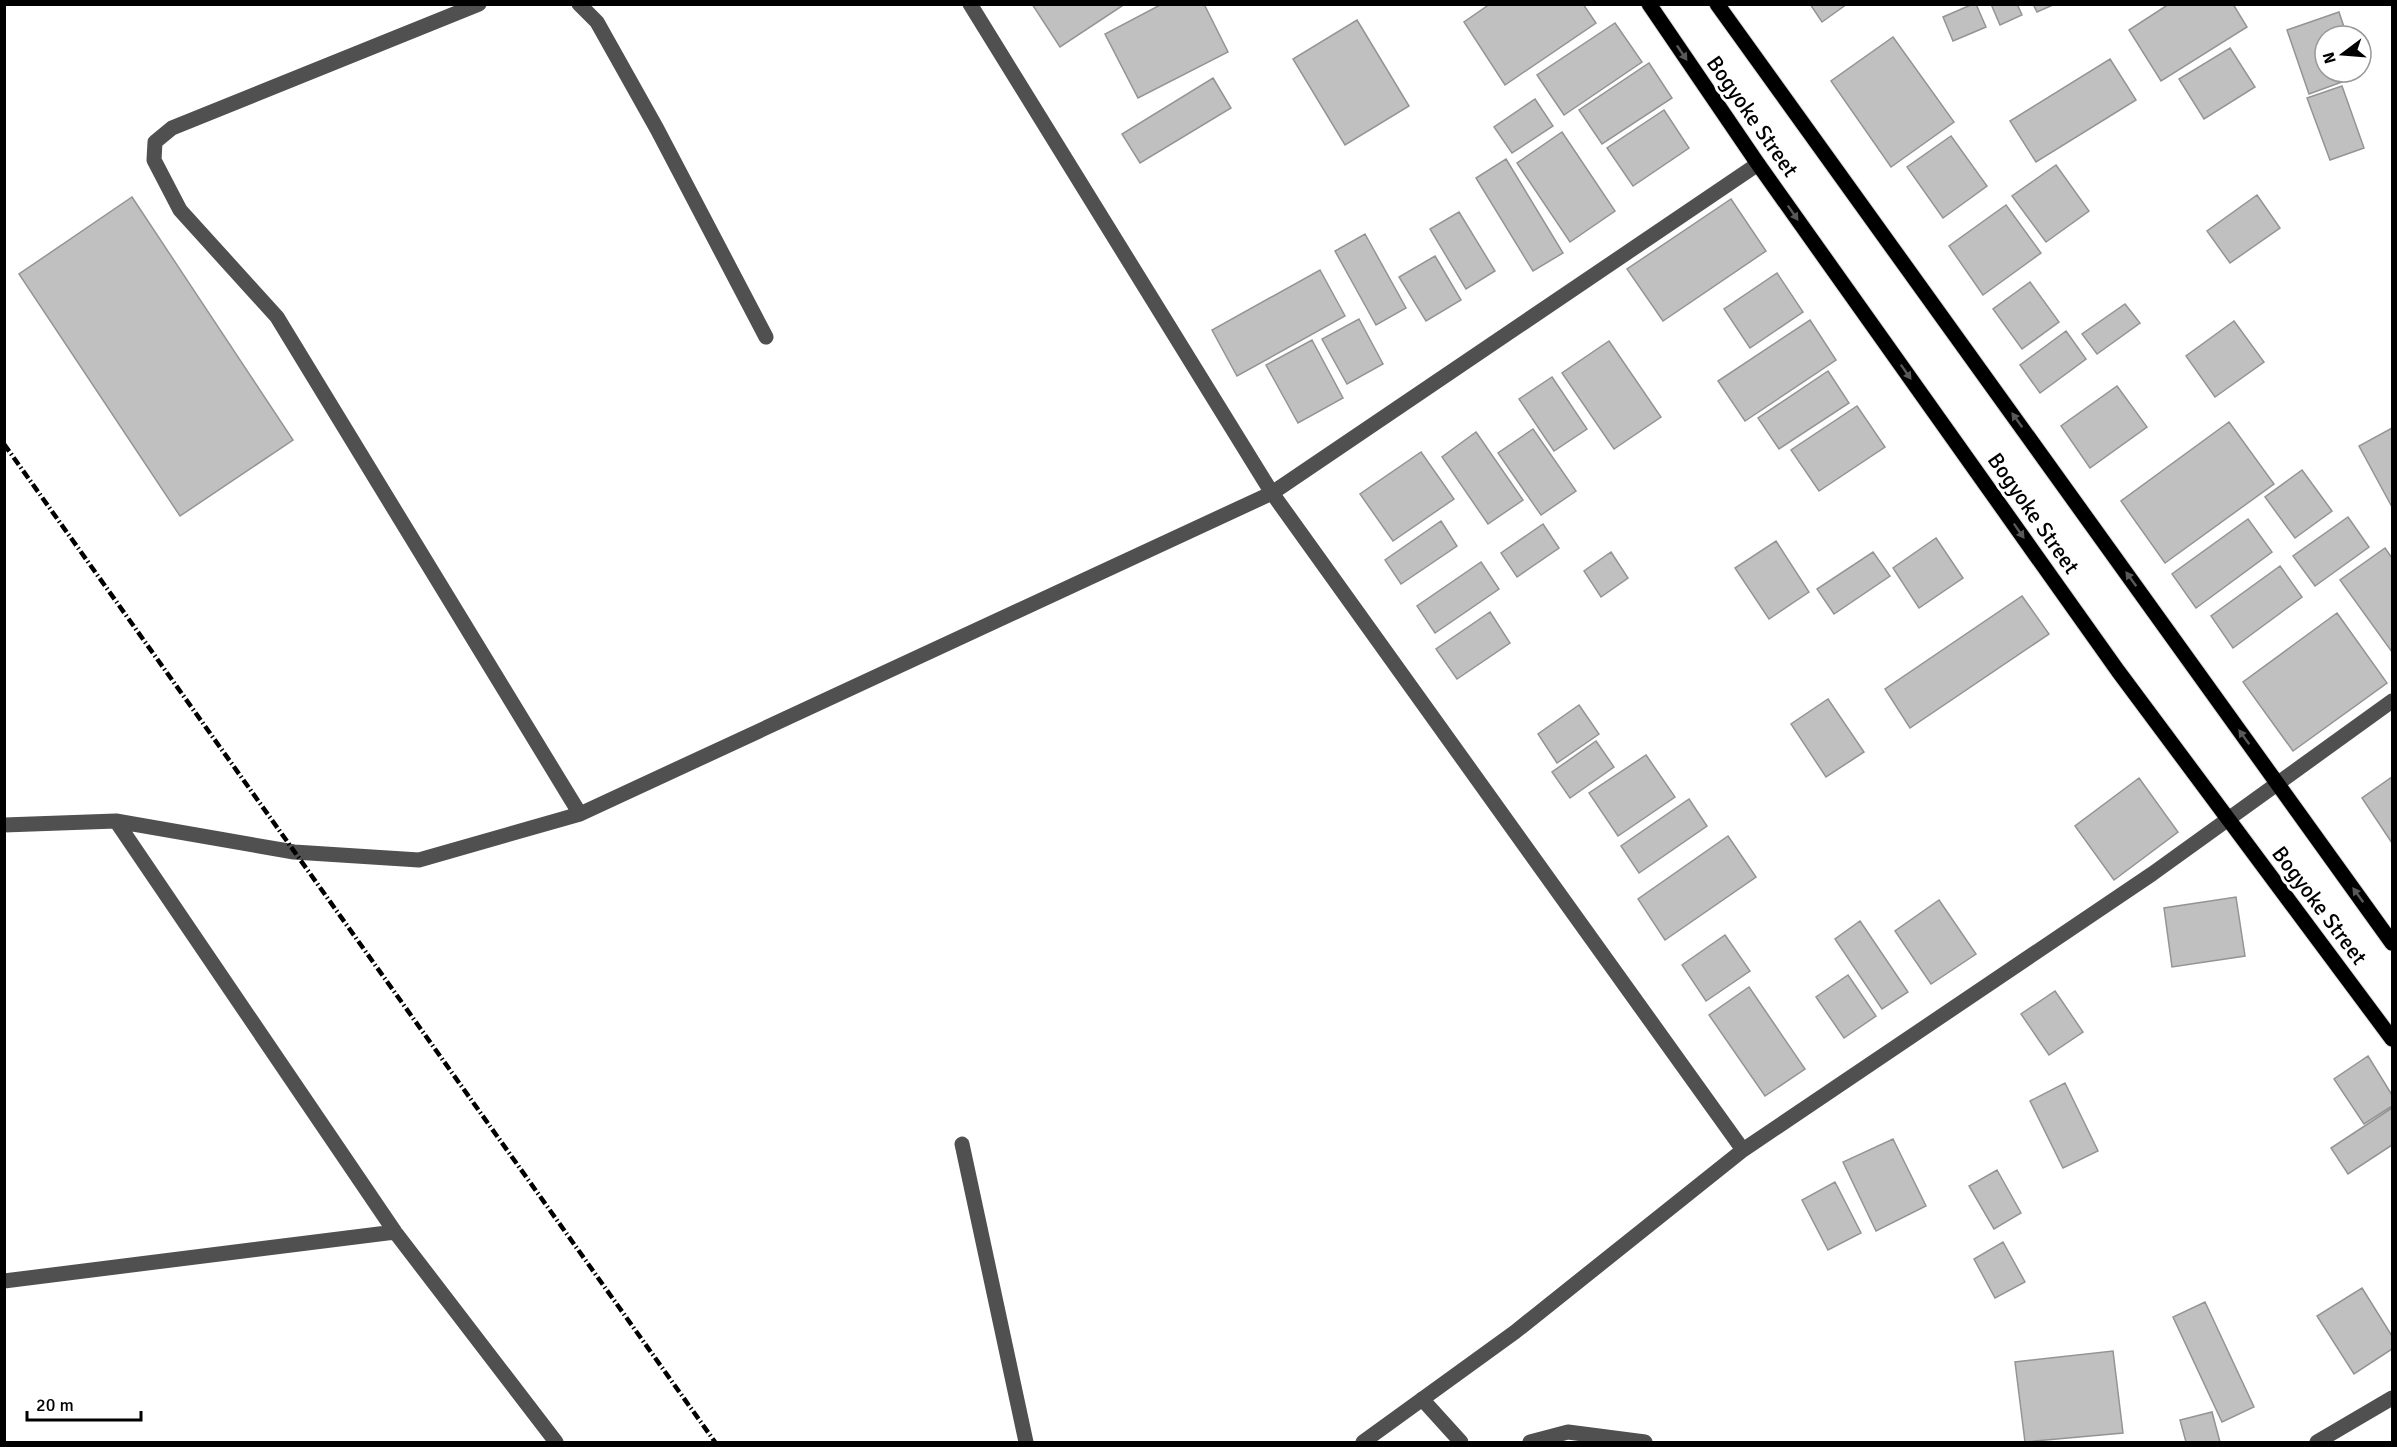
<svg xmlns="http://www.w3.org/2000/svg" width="2397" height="1447" viewBox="0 0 2397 1447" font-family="Signika,sans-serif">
	<rect width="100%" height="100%" fill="#fff"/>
	<path fill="#c0c0c0" stroke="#949494" stroke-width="1.5" d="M 1032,4 L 1125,4 L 1060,47 Z
		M 1162,4 L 1204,4 L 1228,52 L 1138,98 L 1105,34 Z
		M 1490,4 L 1583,4 L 1596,23 L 1505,85 L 1464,22 Z
		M 1810,4 L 1847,4 L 1822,22 Z
		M 1973,4 L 1976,4 L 1986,27 L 1953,41 L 1943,17 Z
		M 1991,4 L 2017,4 L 2022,15 L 2000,25 Z
		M 2033,4 L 2055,4 L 2037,12 Z
		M 2169,4 L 2233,4 L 2247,27 L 2161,81 L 2129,30 Z
		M 2339,12 L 2347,36 L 2325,36 L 2325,72 L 2360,72 L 2361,75 L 2309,94 L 2287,30 Z
		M 1357,20 L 1409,106 L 1345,145 L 1293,59 Z
		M 1615,23 L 1642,62 L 1564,115 L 1537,75 Z
		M 1893,37 L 1954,122 L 1891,167 L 1831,81 Z
		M 2230,48 L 2255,87 L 2204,119 L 2179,79 Z
		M 2110,59 L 2136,100 L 2036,162 L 2010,121 Z
		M 1649,63 L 1672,98 L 1602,144 L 1579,110 Z
		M 1213,78 L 1231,108 L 1140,163 L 1122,134 Z
		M 2342,86 L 2364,148 L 2330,160 L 2307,98 Z
		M 1535,99 L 1553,126 L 1512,153 L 1494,127 Z
		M 1664,110 L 1689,148 L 1633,186 L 1607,148 Z
		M 1562,132 L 1615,211 L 1570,242 L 1517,163 Z
		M 1951,136 L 1987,186 L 1943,218 L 1907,167 Z
		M 1506,159 L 1563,253 L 1533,271 L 1476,178 Z
		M 2056,165 L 2089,211 L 2046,242 L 2012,196 Z
		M 2257,195 L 2280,228 L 2230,263 L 2207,231 Z
		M 132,197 L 293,440 L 180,516 L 19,274 Z
		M 1731,199 L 1766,251 L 1663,321 L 1627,269 Z
		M 2006,205 L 2041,253 L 1983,295 L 1949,246 Z
		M 1459,212 L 1495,271 L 1466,289 L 1430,229 Z
		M 1365,234 L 1406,308 L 1376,325 L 1335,251 Z
		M 1435,256 L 1461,300 L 1426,321 L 1399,277 Z
		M 1320,270 L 1345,316 L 1237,376 L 1212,330 Z
		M 1777,273 L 1803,312 L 1750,348 L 1724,309 Z
		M 2030,282 L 2059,322 L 2022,349 L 1993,309 Z
		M 2125,304 L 2140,323 L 2097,354 L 2082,334 Z
		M 1359,319 L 1383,364 L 1347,384 L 1322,339 Z
		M 1810,320 L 1836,360 L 1745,421 L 1718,381 Z
		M 2234,321 L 2264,362 L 2215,397 L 2186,356 Z
		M 2066,331 L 2086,359 L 2040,393 L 2020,365 Z
		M 1312,340 L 1343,398 L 1298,423 L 1266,365 Z
		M 1609,341 L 1661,417 L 1614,449 L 1562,373 Z
		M 1828,371 L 1849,403 L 1779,449 L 1758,418 Z
		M 1552,377 L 1587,429 L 1554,451 L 1519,399 Z
		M 2117,386 L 2147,427 L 2090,468 L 2061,426 Z
		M 1857,406 L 1885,447 L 1819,491 L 1791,450 Z
		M 2229,422 L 2274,484 L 2165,563 L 2121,501 Z
		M 2392,428 L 2392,507 L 2359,446 Z
		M 1533,429 L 1576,491 L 1541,515 L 1498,453 Z
		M 1476,432 L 1523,500 L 1488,524 L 1442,457 Z
		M 1421,452 L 1454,499 L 1393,541 L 1360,494 Z
		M 2302,470 L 2332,511 L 2295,538 L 2265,497 Z
		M 2348,517 L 2369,547 L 2315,586 L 2293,556 Z
		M 2248,519 L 2272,552 L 2196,608 L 2172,574 Z
		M 1441,521 L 1457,546 L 1401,584 L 1385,560 Z
		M 1543,524 L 1559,548 L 1517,577 L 1501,553 Z
		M 1936,538 L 1963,578 L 1919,608 L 1893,568 Z
		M 1776,541 L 1809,592 L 1769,619 L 1735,568 Z
		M 2385,548 L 2392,558 L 2392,652 L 2340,580 Z
		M 1611,552 L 1628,578 L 1601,597 L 1584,571 Z
		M 1873,552 L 1890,576 L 1834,614 L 1817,589 Z
		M 1481,562 L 1499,589 L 1435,633 L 1417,606 Z
		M 2280,566 L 2302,597 L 2233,648 L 2211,616 Z
		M 2022,596 L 2049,634 L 1910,728 L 1885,689 Z
		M 1490,612 L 1510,643 L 1457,679 L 1436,649 Z
		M 2337,613 L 2387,683 L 2293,751 L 2243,682 Z
		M 1828,699 L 1864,752 L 1826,777 L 1791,724 Z
		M 1579,705 L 1599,734 L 1557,763 L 1538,734 Z
		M 1596,741 L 1614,767 L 1570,798 L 1552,772 Z
		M 1646,755 L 1675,797 L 1618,836 L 1589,793 Z
		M 2392,777 L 2392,843 L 2362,798 Z
		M 2139,778 L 2178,832 L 2114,880 L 2075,826 Z
		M 1689,799 L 1707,826 L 1639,873 L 1621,846 Z
		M 1728,836 L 1756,877 L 1665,940 L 1638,899 Z
		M 2236,897 L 2245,956 L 2172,967 L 2164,908 Z
		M 1939,900 L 1976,954 L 1931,984 L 1895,931 Z
		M 1860,921 L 1908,992 L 1882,1009 L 1835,939 Z
		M 1725,935 L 1750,971 L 1706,1001 L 1682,965 Z
		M 1848,975 L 1876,1016 L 1844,1038 L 1816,997 Z
		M 1749,987 L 1805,1069 L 1765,1096 L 1709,1015 Z
		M 2055,991 L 2083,1032 L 2049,1055 L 2021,1014 Z
		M 2368,1056 L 2392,1095 L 2392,1106 L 2364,1124 L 2334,1079 Z
		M 2065,1083 L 2098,1151 L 2063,1168 L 2030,1101 Z
		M 2392,1108 L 2392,1145 L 2348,1174 L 2331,1148 Z
		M 1893,1139 L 1926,1206 L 1876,1231 L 1843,1162 Z
		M 1997,1170 L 2021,1213 L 1994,1229 L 1969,1186 Z
		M 1835,1182 L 1861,1233 L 1828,1250 L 1802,1200 Z
		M 2003,1242 L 2025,1282 L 1995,1298 L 1974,1259 Z
		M 2362,1288 L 2392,1336 L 2392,1349 L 2354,1374 L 2317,1316 Z
		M 2205,1302 L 2254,1407 L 2222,1422 L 2173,1317 Z
		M 2113,1351 L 2123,1433 L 2025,1442 L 2015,1362 Z
		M 2212,1412 L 2220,1442 L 2186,1442 L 2180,1420 Z"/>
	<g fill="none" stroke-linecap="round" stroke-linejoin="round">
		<defs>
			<path id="major" d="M 1649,4 L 1758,164 L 2118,671 L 2392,1039
				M 1717,4 L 2392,943"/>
		</defs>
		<use href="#major" stroke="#dbdbdb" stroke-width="17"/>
		<path stroke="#505050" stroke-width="15" d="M 479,4 L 172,128 L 155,142 L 154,160 L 180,210 L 277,317 L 580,814
			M 579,4 L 597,22 L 657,129 L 766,337
			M 970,4 L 1272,493 L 1743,1150
			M 116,821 L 395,1232 L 556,1442
			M 4,825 L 116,821 L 294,852 L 419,860 L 580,814 L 1272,493 L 1758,164
			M 962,1144 L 1026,1442
			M 4,1281 L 395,1232
			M 1422,1399 L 1461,1442
			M 1363,1442 L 1515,1332 L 1743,1150 L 2152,874 L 2392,701
			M 1530,1442 L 1568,1432 L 1645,1442
			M 2317,1442 L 2392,1398"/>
		<use href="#major" stroke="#000" stroke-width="15"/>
		<path stroke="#000" stroke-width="4.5" stroke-dasharray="9 3 1.5 3" stroke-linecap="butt" d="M 4,444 L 715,1442"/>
	</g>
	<defs><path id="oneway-solid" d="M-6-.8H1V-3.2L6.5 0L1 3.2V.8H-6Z" transform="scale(1.5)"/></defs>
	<g fill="#595959">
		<use href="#oneway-solid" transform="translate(1682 53) rotate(56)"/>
		<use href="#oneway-solid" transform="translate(1793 213) rotate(55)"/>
		<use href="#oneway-solid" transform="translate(1906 372) rotate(55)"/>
		<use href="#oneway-solid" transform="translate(2017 420) rotate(-126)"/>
		<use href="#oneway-solid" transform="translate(2019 531) rotate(55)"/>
		<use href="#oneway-solid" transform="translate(2131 579) rotate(-126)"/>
		<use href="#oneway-solid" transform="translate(2244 737) rotate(-126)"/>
		<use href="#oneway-solid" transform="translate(2358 895) rotate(-126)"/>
	</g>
	<g text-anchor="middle" stroke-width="6" stroke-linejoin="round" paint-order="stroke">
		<g font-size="22" fill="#000" stroke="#fff">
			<text transform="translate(1753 116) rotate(55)" y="8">Bogyoke Street</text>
			<text transform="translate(2034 513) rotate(55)" y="8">Bogyoke Street</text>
			<text transform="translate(2320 905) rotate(53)" y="8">Bogyoke Street</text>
		</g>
	</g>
	<rect width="2397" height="1447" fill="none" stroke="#000000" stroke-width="12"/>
	<g transform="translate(2343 54) rotate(254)"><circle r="28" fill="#ffffff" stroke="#999999" stroke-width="1.5"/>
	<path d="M0-4.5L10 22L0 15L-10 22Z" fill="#000000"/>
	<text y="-9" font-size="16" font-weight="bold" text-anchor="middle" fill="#000000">N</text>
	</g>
	<path d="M27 1411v9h114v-9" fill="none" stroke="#000000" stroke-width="3"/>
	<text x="36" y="1411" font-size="18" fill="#000000" stroke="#ffffff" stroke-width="4.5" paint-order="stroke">20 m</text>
</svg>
